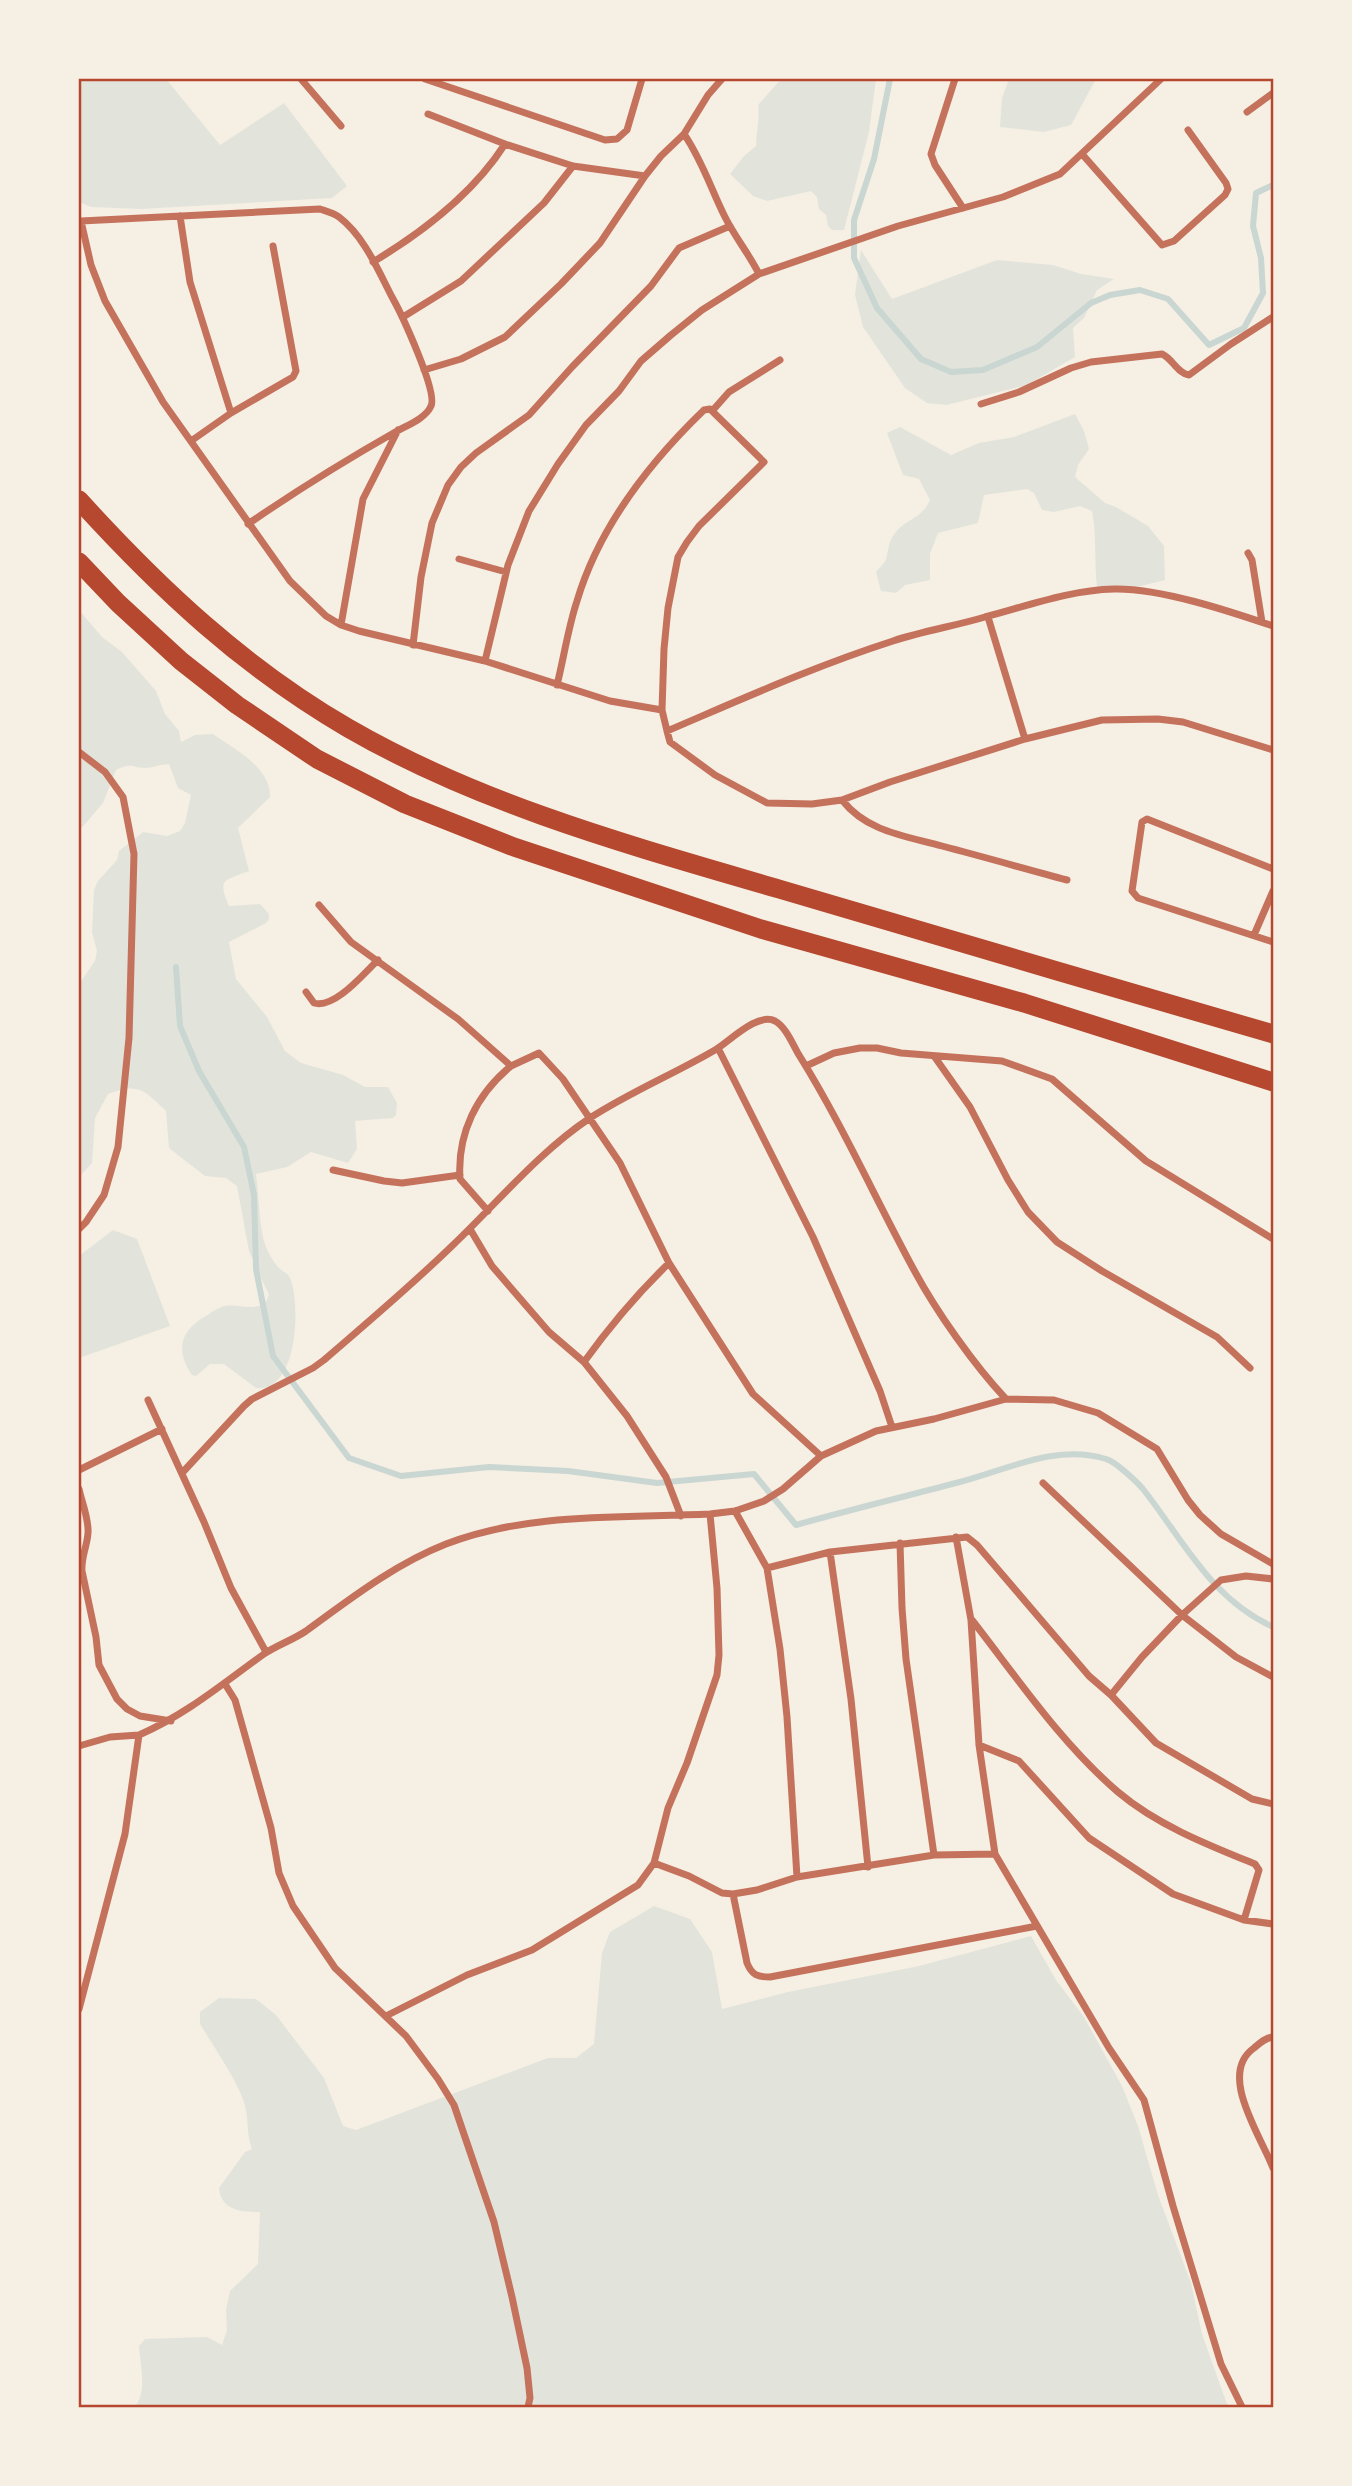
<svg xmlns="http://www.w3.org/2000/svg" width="1352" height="2486" viewBox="0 0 1352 2486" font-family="'Sofia Sans Condensed',sans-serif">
	<rect width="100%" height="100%" fill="#f6efe4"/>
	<path fill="#e2e4dc" d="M 79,79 L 166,79 L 220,145 L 284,103 L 347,186 L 332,198 L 141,209 L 91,207 L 79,202 Z
		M 781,79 L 876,79 L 869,132 L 844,230 L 832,230 L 828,226 L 826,215 L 819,209 L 817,197 L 811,191 L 767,201 L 753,196 L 730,174 L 744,156 L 756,146 C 756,132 760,119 758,105 Z
		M 1009,79 L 1096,79 L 1071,125 L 1044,132 L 1000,127 L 1002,98 Z
		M 861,250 L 892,299 L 997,260 L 1053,265 L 1081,274 L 1114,279 L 1097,290 L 1084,318 L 1073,328 L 1075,357 L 1027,385 L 947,405 L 927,403 L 905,388 L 863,327 L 855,295 Z
		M 1075,414 L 1084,431 L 1089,449 L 1078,465 L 1075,477 L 1105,503 L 1116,507 L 1148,526 L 1164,546 L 1165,580 L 1137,587 L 1097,587 C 1094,561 1097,537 1092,511 L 1080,506 L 1054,512 L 1042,510 L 1034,493 L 1027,489 L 984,495 L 978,523 L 938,533 L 930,554 L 930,580 L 905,585 L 896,593 L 881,591 L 876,572 C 879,568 885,563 886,559 C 889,549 888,542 895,533 C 908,517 921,520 930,500 L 919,479 L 903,475 L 887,433 L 900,427 L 951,455 L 979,443 L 1014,437 Z
		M 79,610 L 102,637 L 122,652 L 156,691 L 165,714 L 179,731 L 181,742 L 195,735 L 213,734 C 234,749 271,767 270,797 L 238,828 L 249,871 C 224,881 217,878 229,906 L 260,904 L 269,914 L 269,919 L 266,923 L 229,942 L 236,979 L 267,1017 L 285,1051 L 301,1063 L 343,1075 L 365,1087 L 388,1087 L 397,1103 L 396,1115 L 393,1118 L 355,1121 L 357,1149 L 348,1163 L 311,1152 L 287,1167 L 256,1174 C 259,1194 259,1226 265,1244 C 267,1251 274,1263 279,1268 C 283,1272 288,1273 290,1278 C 301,1304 298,1393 256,1388 L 224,1364 L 210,1364 L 196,1376 L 192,1375 C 175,1351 180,1330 206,1316 C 212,1312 219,1307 225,1306 C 236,1304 248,1309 259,1306 C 265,1305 267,1300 269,1295 L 249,1251 L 237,1186 L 226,1178 L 205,1176 L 169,1148 L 166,1111 C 144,1090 139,1082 108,1094 L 95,1118 L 92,1163 L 79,1177 L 79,1183 L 79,984 L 95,961 L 97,951 L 92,932 L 94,890 L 98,881 L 117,860 L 119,851 L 143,832 L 167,836 L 180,831 L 185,823 L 191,795 L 178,788 L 169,764 C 160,764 153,768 145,768 C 132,768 132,762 116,770 L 103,803 L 79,831 Z
		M 113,1230 L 137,1239 L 170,1326 L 79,1358 L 79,1256 Z
		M 654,1906 L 690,1919 L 712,1952 L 722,2009 L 788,1992 L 919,1966 L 1031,1936 L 1056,1980 L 1084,2017 L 1122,2086 L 1138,2126 L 1158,2195 L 1191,2283 L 1202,2334 L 1228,2407 L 134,2407 C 148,2394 140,2364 139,2346 L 145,2339 L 207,2337 L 222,2345 L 227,2330 L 226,2310 L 230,2291 L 258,2264 L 260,2212 C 240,2212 221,2210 219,2188 L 245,2152 L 252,2149 C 246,2134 249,2121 245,2106 C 241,2086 212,2044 200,2024 L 200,2012 L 219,1998 L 256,1999 L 276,2015 L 324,2078 L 343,2126 L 356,2130 L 548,2058 L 576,2058 L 594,2044 L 602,1953 L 610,1932 Z"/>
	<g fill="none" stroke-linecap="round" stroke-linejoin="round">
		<path stroke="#c9d6d2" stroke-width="6" d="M 890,79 L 874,159 L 854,220 L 854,258 L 877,308 L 921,359 L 951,372 L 983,370 L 1037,347 L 1091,303 L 1110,295 L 1140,290 L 1168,299 L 1209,345 L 1244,328 L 1263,293 L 1261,258 L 1253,226 L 1256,193 L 1273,185
			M 176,967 L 180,1026 L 199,1071 L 244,1147 L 254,1195 L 256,1269 L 273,1356 L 349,1458 L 401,1476 L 489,1467 L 568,1471 L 657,1483 L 754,1474 L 796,1525 C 849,1510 903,1497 956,1483 C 1005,1471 1055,1443 1106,1459 C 1115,1461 1137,1482 1143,1489 C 1184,1541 1210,1598 1273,1627"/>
		<path stroke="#c5725c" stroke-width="7" d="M 301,79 L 341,126
			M 425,79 L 605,140 L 617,139 L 627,130 L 642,79
			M 955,79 L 931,154 L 935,165 L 963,208
			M 1247,112 L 1273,93
			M 428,114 L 505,144 L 573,166 L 645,176 L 661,156 L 684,134 L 708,95 L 722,79
			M 684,134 C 702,160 711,189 725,217 C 735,237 749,254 759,274
			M 1082,154 L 1162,245 L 1174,241 L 1225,195 L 1228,189 L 1226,183 L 1188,130
			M 180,216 L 190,282 L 231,413
			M 79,221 L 81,221 L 91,265 L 105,301 L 163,402 L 290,581 L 326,616 L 341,625 L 359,631 L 485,661 L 610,701 L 662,710
			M 81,221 L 320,209 C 326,211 334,213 339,217 C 364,236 378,270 392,297 C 401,313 438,392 431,406 C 426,418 408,425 397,431 C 346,460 296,491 248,524
			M 373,262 C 423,232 473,194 505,144
			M 403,317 L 461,281 L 544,203 L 573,166
			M 424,370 L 461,359 L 505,337 L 561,284 L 600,243 L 645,176
			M 981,404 L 1019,392 L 1071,368 L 1091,362 L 1162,354 C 1173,359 1177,373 1189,375 L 1231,344 L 1273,317
			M 713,410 L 729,392 L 780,360
			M 191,441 L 231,413 L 293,377 L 296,371 L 273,246
			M 1248,553 L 1252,560 L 1262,622
			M 459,559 L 506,572
			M 988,617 L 1025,739
			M 341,625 L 363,499 L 398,430
			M 413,645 L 421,577 L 432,523 L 448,485 L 461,467 L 476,453 L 529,415 L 572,367 L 651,286 L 679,248 L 730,226
			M 485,661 L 508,565 L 529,511 L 558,464 L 586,425 L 619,391 L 641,361 L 671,335 L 702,310 L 759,274 L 898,226 L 1003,197 L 1060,174 L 1161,79
			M 557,685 C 564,657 568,628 577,601 C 599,527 649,463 704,410 L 710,409 L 764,462 L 699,526 L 687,542 L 678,557 L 668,608 L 664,649 L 662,710 L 667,731 L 670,742 L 715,775 L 767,803 L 812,804 L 842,800 L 890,782 L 1025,739 L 1102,720 L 1158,719 L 1183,722 L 1273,750
			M 667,731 C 742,699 815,666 893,641 C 923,631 955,626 985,617 C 1027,606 1070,590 1114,589 C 1160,588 1229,611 1273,626
			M 79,752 L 105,772 L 123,797 L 134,854 L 129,1038 L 118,1147 L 104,1195 L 86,1222 L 79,1229
			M 842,800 C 867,832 906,836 942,846 C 984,857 1026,869 1067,880
			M 1273,869 L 1147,819 L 1142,822 L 1132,891 L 1138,898 L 1273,942
			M 319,905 L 351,942 L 458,1019 L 511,1066 L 539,1053 L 563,1079 L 620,1163 L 669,1263 L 753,1394 L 821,1456
			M 1254,935 L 1273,891
			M 306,992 L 314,1003 C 335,1009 364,973 378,960
			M 718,1048 L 813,1237 L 880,1391 L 892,1427
			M 934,1056 L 970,1107 L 1008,1180 L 1028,1212 L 1057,1242 L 1102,1271 L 1217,1337 L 1250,1368
			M 806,1066 L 834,1053 L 860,1048 L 877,1048 L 901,1053 L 1002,1061 L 1052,1079 L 1146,1161 L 1273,1239
			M 333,1170 L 384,1181 L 402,1183 L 460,1175
			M 488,1211 L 460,1179 C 457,1133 477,1094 511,1066
			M 470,1229 L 492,1266 L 549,1332 L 584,1362 L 627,1416 L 666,1477 L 681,1516
			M 584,1362 C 610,1326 637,1294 669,1263
			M 148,1400 L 204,1522 L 231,1588 L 266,1652
			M 79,1470 L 162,1429
			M 182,1473 L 244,1406 L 252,1399 L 313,1368 L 324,1360 C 368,1322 412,1285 454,1244 C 498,1202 539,1152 590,1118 C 630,1092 674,1074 715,1050 C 729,1042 757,1012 775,1021 C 786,1027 793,1045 799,1055 C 842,1124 875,1198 914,1270 C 936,1311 974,1365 1006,1399
			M 1043,1483 L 1182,1615 L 1236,1657 L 1273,1677
			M 79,1489 C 82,1503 89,1519 88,1533 C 87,1547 81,1557 82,1571 L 96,1637 L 99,1665 L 117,1699 L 127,1709 L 140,1716 L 171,1721
			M 735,1511 L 767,1568 L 780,1649 L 787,1717 L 797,1877
			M 956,1537 L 971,1620 L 979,1745 L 995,1854 L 1109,2048 L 1144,2100 L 1173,2206 L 1221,2364 L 1242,2407
			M 900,1543 L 902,1608 L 906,1659 L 934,1855
			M 830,1552 L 851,1699 L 868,1867
			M 767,1568 L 830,1552 L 967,1537 L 977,1545 L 1089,1676 L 1111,1695 L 1156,1743 L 1252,1799 L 1273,1804
			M 972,1620 C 1018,1679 1061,1743 1118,1792 C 1157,1825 1208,1845 1255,1864 L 1259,1870 L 1244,1920
			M 225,1684 L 235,1700 L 271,1828 L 279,1873 L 293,1906 L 335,1968 L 406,2036 L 438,2079 L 454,2105 L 494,2222 L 512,2297 L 527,2368 L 530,2398 L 528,2407
			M 1111,1695 L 1142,1657 L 1182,1615 L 1221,1580 L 1246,1576 L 1273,1579
			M 979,1745 L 1019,1761 L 1089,1838 L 1173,1894 L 1244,1920 L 1273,1924
			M 79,1746 L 110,1737 L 139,1735
			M 654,1863 L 689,1876 L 722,1893 L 733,1894 L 757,1890 L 797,1877 L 934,1855 L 995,1854
			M 733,1894 L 747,1963 C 752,1975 757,1977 770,1977 L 1037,1926
			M 79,2009 L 125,1834 L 139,1735 C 187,1714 222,1684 264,1654 C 277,1645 293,1640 306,1631 C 350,1599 395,1564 446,1544 C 529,1512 622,1518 710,1514 L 735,1511 L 764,1501 L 783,1489 L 821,1456 L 876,1431 L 934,1419 L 1006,1399 L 1054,1400 L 1098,1413 L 1157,1449 L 1188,1500 L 1200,1515 L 1221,1534 L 1273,1564
			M 386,2016 L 467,1975 L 532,1950 L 638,1885 L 654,1863 L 668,1808 L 687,1763 L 717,1675 L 719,1655 L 717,1588 L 710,1514
			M 1273,2037 C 1265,2038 1260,2043 1254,2048 C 1217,2074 1261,2136 1273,2168"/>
		<path stroke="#b5482f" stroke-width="19" d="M 79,500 C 160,589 243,667 348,728 C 481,805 632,846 779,889 C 944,938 1108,986 1273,1034
			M 79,562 L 118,603 L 181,661 L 237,705 L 317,759 L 405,804 L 514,847 L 761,929 L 1024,1003 L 1273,1082"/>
	</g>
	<rect width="1352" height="2486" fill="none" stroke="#f6efe4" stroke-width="161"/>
	<rect x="80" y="80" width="1192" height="2326" fill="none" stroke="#b5482f" stroke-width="2.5"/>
</svg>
